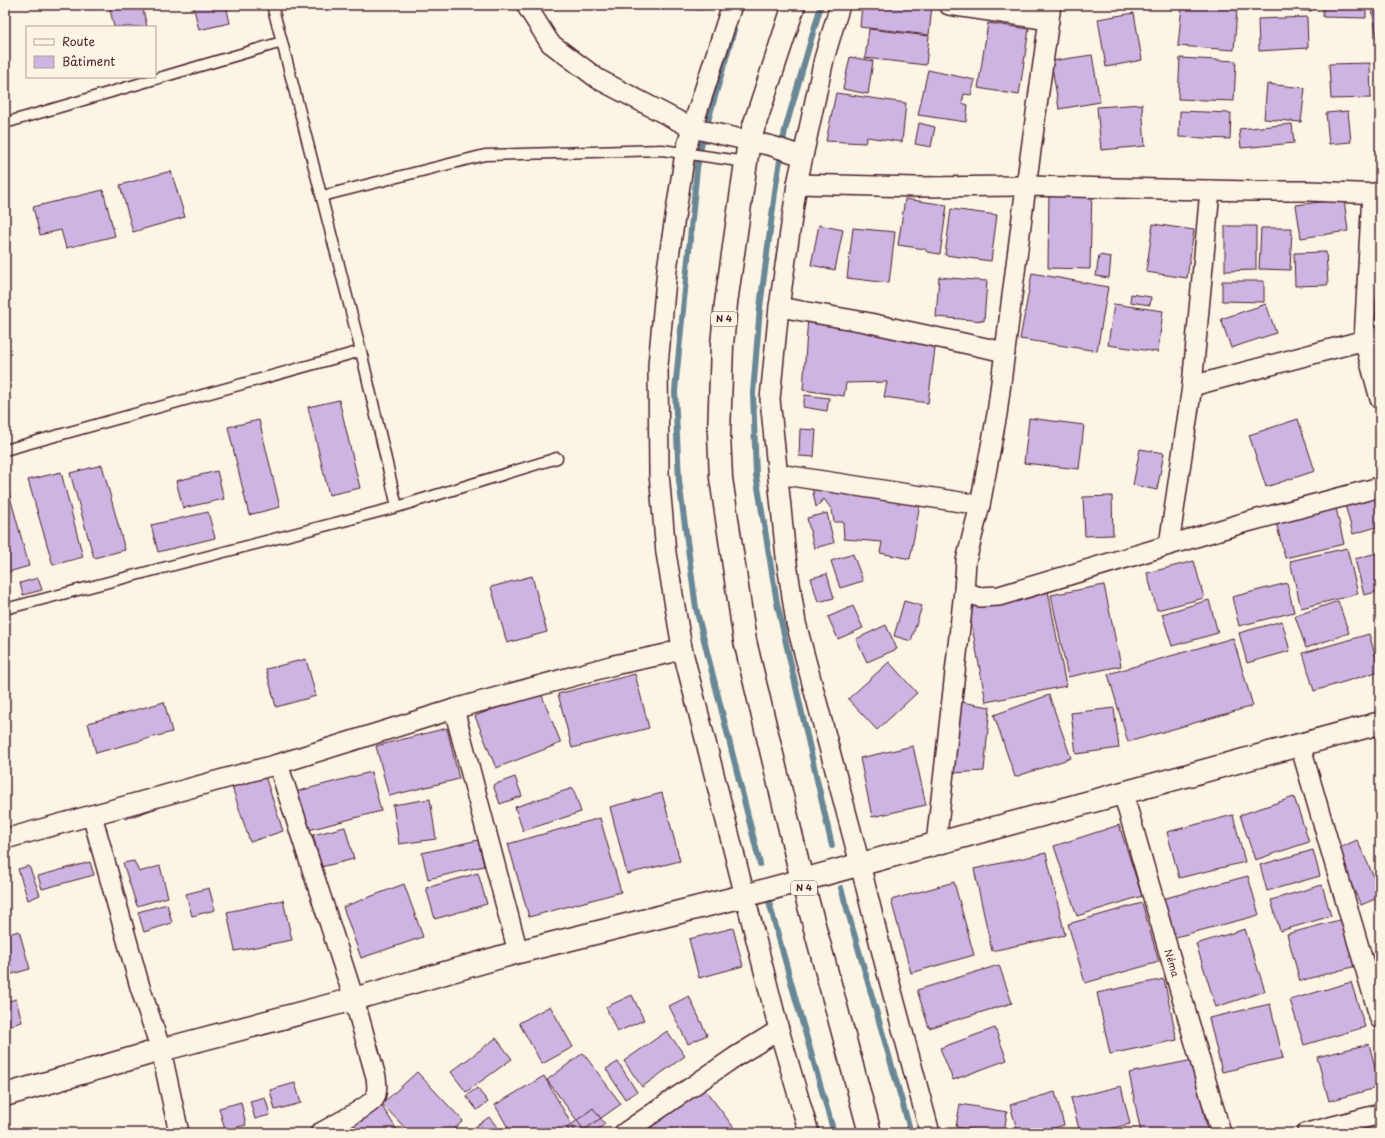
<svg xmlns="http://www.w3.org/2000/svg" width="1385" height="1138" viewBox="0 0 1385 1138" font-family="'Playpen Sans',sans-serif">
	<rect width="100%" height="100%" fill="#fcf5e5"/>
	<filter id="ink" filterUnits="userSpaceOnUse"><feTurbulence type="fractalNoise" baseFrequency=".025" numOctaves="2"/><feDisplacementMap in="SourceGraphic" scale="8" xChannelSelector="R" yChannelSelector="G"/><feConvolveMatrix kernelMatrix="1 2 1 2 8 2 1 2 1" color-interpolation-filters="sRGB"/></filter>
	<g filter="url(#ink)">
		<g fill="none" stroke-linecap="round" stroke-linejoin="round">
			<path stroke="#698795" stroke-width="6" d="M 821,5 L 785,130 L 776,185 L 760,307 L 753,393 L 756,475 L 777,603 L 832,846
				M 734,30 L 702,142 L 697,168 L 675,391 L 679,481 L 696,608 L 760,864
				M 841,888 L 911,1133
				M 769,902 L 797,1004 L 834,1133"/>
		</g>
		<path fill="#ceb4e2" stroke="#4a1f2b" d="M 109,5 L 142,5 L 147,27 L 114,27 Z
			M 193,5 L 226,5 L 230,23 L 199,30 Z
			M 652,5 L 703,5 L 702,10 Z
			M 862,5 L 932,5 L 929,35 L 860,27 Z
			M 1182,5 L 1237,9 L 1234,50 L 1178,46 Z
			M 1288,5 L 1311,5 L 1311,11 L 1288,10 Z
			M 1323,5 L 1366,5 L 1366,18 L 1323,17 Z
			M 1371,5 L 1380,5 L 1380,37 L 1377,37 Z
			M 1134,13 L 1142,60 L 1106,67 L 1098,19 Z
			M 1307,17 L 1308,48 L 1259,51 L 1258,19 Z
			M 988,23 L 1029,29 L 1019,95 L 978,88 Z
			M 869,29 L 929,36 L 926,65 L 865,58 Z
			M 1092,55 L 1100,102 L 1059,109 L 1051,61 Z
			M 850,57 L 873,61 L 868,94 L 843,89 Z
			M 1180,58 L 1236,61 L 1234,101 L 1178,99 Z
			M 1370,63 L 1371,98 L 1331,99 L 1329,64 Z
			M 928,70 L 975,80 L 971,95 L 964,94 L 962,103 L 968,105 L 966,122 L 918,115 Z
			M 1267,84 L 1305,88 L 1301,122 L 1264,119 Z
			M 836,93 L 906,103 L 902,142 L 867,137 L 865,143 L 826,141 Z
			M 1142,104 L 1145,146 L 1101,150 L 1097,107 Z
			M 1180,111 L 1231,113 L 1230,139 L 1179,137 Z
			M 1348,111 L 1351,142 L 1329,144 L 1326,113 Z
			M 919,123 L 935,127 L 931,147 L 915,144 Z
			M 1292,124 L 1294,143 L 1241,148 L 1239,129 Z
			M 171,171 L 185,217 L 133,232 L 120,185 Z
			M 1049,189 L 1092,190 L 1090,269 L 1048,268 Z
			M 103,190 L 115,236 L 66,248 L 61,230 L 40,235 L 33,207 Z
			M 905,199 L 947,205 L 940,254 L 927,252 L 925,249 L 898,245 Z
			M 1344,199 L 1348,231 L 1301,238 L 1296,205 Z
			M 951,209 L 997,215 L 991,261 L 945,255 Z
			M 1153,224 L 1194,230 L 1187,278 L 1146,272 Z
			M 819,225 L 843,230 L 835,270 L 811,265 Z
			M 1225,226 L 1256,226 L 1256,270 L 1225,271 Z
			M 853,228 L 895,232 L 889,283 L 847,278 Z
			M 1261,228 L 1292,228 L 1290,270 L 1259,269 Z
			M 1326,252 L 1328,285 L 1295,286 L 1294,253 Z
			M 1099,255 L 1111,257 L 1109,278 L 1096,276 Z
			M 1377,259 L 1380,259 L 1380,293 L 1377,293 Z
			M 1032,273 L 1108,287 L 1097,351 L 1020,339 Z
			M 939,277 L 987,281 L 984,321 L 936,317 Z
			M 1222,281 L 1264,281 L 1264,302 L 1222,301 Z
			M 1131,294 L 1151,297 L 1150,305 L 1130,302 Z
			M 1114,304 L 1163,311 L 1158,352 L 1108,345 Z
			M 1266,304 L 1276,333 L 1231,348 L 1221,319 Z
			M 808,316 L 936,341 L 928,403 L 884,397 L 887,382 L 846,383 L 844,396 L 803,390 Z
			M 805,395 L 829,398 L 827,411 L 803,407 Z
			M 339,400 L 360,488 L 329,495 L 308,407 Z
			M 1029,418 L 1084,425 L 1079,469 L 1024,463 Z
			M 1298,419 L 1315,471 L 1266,487 L 1249,435 Z
			M 259,420 L 280,507 L 249,515 L 228,427 Z
			M 800,429 L 816,430 L 814,457 L 799,456 Z
			M 1140,449 L 1164,453 L 1157,490 L 1133,485 Z
			M 102,465 L 125,550 L 94,558 L 70,473 Z
			M 217,471 L 224,499 L 183,508 L 176,481 Z
			M 61,472 L 83,557 L 53,565 L 28,480 Z
			M 5,482 L 6,482 L 29,566 L 5,573 Z
			M 811,482 L 920,504 L 910,559 L 880,553 L 882,542 L 844,539 L 843,522 L 834,522 L 832,510 L 824,499 L 816,507 Z
			M 1380,491 L 1380,526 L 1353,534 L 1344,501 Z
			M 1112,496 L 1113,535 L 1085,536 L 1083,497 Z
			M 1336,508 L 1344,544 L 1285,558 L 1276,522 Z
			M 208,512 L 215,538 L 158,552 L 151,525 Z
			M 827,513 L 834,543 L 814,548 L 807,518 Z
			M 1347,548 L 1358,594 L 1301,608 L 1290,561 Z
			M 1380,552 L 1380,591 L 1364,595 L 1355,559 Z
			M 853,554 L 863,581 L 840,588 L 831,561 Z
			M 1194,561 L 1204,598 L 1157,610 L 1147,573 Z
			M 827,574 L 834,598 L 818,602 L 811,578 Z
			M 532,576 L 547,632 L 507,643 L 491,587 Z
			M 38,578 L 42,590 L 23,595 L 20,583 Z
			M 1287,583 L 1294,612 L 1239,626 L 1232,597 Z
			M 1104,585 L 1121,666 L 1068,677 L 1051,595 Z
			M 1048,591 L 1066,686 L 986,702 L 968,606 Z
			M 1209,600 L 1218,633 L 1172,646 L 1162,614 Z
			M 904,601 L 922,606 L 911,641 L 894,636 Z
			M 1338,601 L 1349,633 L 1306,648 L 1295,616 Z
			M 853,606 L 863,628 L 838,639 L 828,617 Z
			M 1282,621 L 1290,651 L 1247,663 L 1239,633 Z
			M 886,625 L 897,649 L 867,662 L 856,639 Z
			M 1369,634 L 1380,671 L 1314,691 L 1303,653 Z
			M 1233,638 L 1253,706 L 1128,742 L 1108,674 Z
			M 306,659 L 316,696 L 276,707 L 266,669 Z
			M 889,662 L 917,693 L 877,730 L 848,699 Z
			M 635,674 L 649,728 L 572,748 L 558,694 Z
			M 540,691 L 561,743 L 496,768 L 475,716 Z
			M 1049,695 L 1071,758 L 1015,777 L 994,715 Z
			M 164,702 L 172,732 L 96,753 L 88,723 Z
			M 961,702 L 990,707 L 984,771 L 953,773 Z
			M 1114,708 L 1119,748 L 1076,754 L 1071,713 Z
			M 447,728 L 459,779 L 389,796 L 376,746 Z
			M 913,746 L 926,805 L 872,817 L 860,758 Z
			M 371,772 L 381,811 L 305,831 L 295,792 Z
			M 265,776 L 283,831 L 250,842 L 232,787 Z
			M 515,777 L 522,796 L 500,804 L 493,785 Z
			M 573,788 L 581,812 L 523,831 L 515,807 Z
			M 662,793 L 680,861 L 627,874 L 610,807 Z
			M 1294,797 L 1309,842 L 1255,860 L 1240,815 Z
			M 164,799 L 166,805 L 125,819 L 123,813 Z
			M 430,799 L 436,839 L 399,844 L 393,805 Z
			M 1233,815 L 1245,862 L 1179,878 L 1167,832 Z
			M 600,818 L 621,892 L 529,917 L 508,844 Z
			M 1119,825 L 1142,896 L 1077,916 L 1054,846 Z
			M 345,827 L 354,859 L 321,867 L 313,835 Z
			M 478,840 L 484,866 L 428,879 L 422,853 Z
			M 1357,840 L 1380,890 L 1380,897 L 1361,905 L 1335,850 Z
			M 1313,850 L 1320,876 L 1267,891 L 1260,865 Z
			M 1046,853 L 1065,935 L 992,951 L 974,869 Z
			M 134,861 L 139,872 L 160,866 L 168,897 L 137,906 L 123,863 Z
			M 90,862 L 94,875 L 42,889 L 38,876 Z
			M 29,866 L 40,895 L 28,900 L 18,869 Z
			M 478,873 L 487,904 L 435,919 L 426,888 Z
			M 1248,876 L 1259,915 L 1172,938 L 1162,899 Z
			M 954,882 L 974,955 L 911,973 L 891,900 Z
			M 404,884 L 423,937 L 361,958 L 343,907 Z
			M 1322,885 L 1331,916 L 1280,931 L 1271,900 Z
			M 209,888 L 215,910 L 192,916 L 186,894 Z
			M 283,900 L 292,940 L 235,951 L 227,912 Z
			M 1142,903 L 1159,962 L 1085,983 L 1068,924 Z
			M 167,904 L 172,923 L 144,932 L 138,912 Z
			M 1343,919 L 1356,966 L 1300,981 L 1287,934 Z
			M 733,928 L 743,966 L 699,978 L 689,939 Z
			M 1245,929 L 1265,991 L 1216,1007 L 1196,944 Z
			M 19,931 L 30,969 L 5,976 L 5,935 Z
			M 999,965 L 1012,1003 L 929,1028 L 917,990 Z
			M 1164,979 L 1177,1040 L 1110,1054 L 1097,993 Z
			M 1351,982 L 1365,1027 L 1304,1045 L 1290,1000 Z
			M 632,995 L 644,1020 L 617,1032 L 606,1007 Z
			M 689,996 L 707,1035 L 688,1044 L 669,1006 Z
			M 16,999 L 22,1022 L 5,1027 L 5,1002 Z
			M 1270,1004 L 1283,1058 L 1222,1072 L 1209,1018 Z
			M 550,1006 L 573,1047 L 542,1064 L 519,1023 Z
			M 995,1028 L 1007,1060 L 953,1080 L 940,1048 Z
			M 667,1031 L 685,1056 L 642,1087 L 624,1061 Z
			M 496,1038 L 512,1059 L 466,1092 L 451,1072 Z
			M 1369,1044 L 1380,1087 L 1329,1101 L 1317,1057 Z
			M 583,1053 L 621,1104 L 584,1130 L 547,1080 Z
			M 1193,1060 L 1208,1133 L 1141,1133 L 1129,1073 Z
			M 618,1062 L 637,1092 L 625,1099 L 606,1069 Z
			M 417,1072 L 463,1121 L 450,1133 L 410,1133 L 382,1104 Z
			M 544,1076 L 576,1132 L 511,1133 L 495,1105 Z
			M 295,1083 L 301,1103 L 275,1110 L 270,1090 Z
			M 1121,1086 L 1130,1124 L 1093,1133 L 1080,1133 L 1071,1098 Z
			M 703,1087 L 738,1133 L 656,1133 L 651,1126 Z
			M 477,1088 L 488,1102 L 477,1110 L 466,1096 Z
			M 1055,1092 L 1064,1125 L 1037,1133 L 1018,1133 L 1010,1105 Z
			M 265,1097 L 270,1115 L 255,1119 L 250,1101 Z
			M 241,1102 L 246,1125 L 225,1130 L 219,1108 Z
			M 380,1103 L 399,1133 L 355,1133 L 349,1123 Z
			M 960,1104 L 1007,1112 L 1004,1133 L 991,1133 L 956,1127 Z
			M 593,1108 L 605,1124 L 593,1133 L 571,1133 L 567,1128 Z
			M 489,1117 L 502,1133 L 467,1133 Z"/>
		<g fill="none" stroke-linecap="round" stroke-linejoin="round">
			<defs>
				<path id="lane" d="M 272,5 L 282,42 L 361,351 L 397,507
					M 5,123 L 282,42
					M 322,196 L 485,155 L 662,150 L 746,162
					M 5,450 L 361,351
					M 5,609 L 397,507 L 557,458"/>
				<g id="street">
					<path d="M 526,5 L 550,43 L 598,79 L 692,128 L 772,146 L 802,156"/>
					<path d="M 732,5 L 692,128 L 685,153 L 667,269 L 658,365 L 659,473 L 666,553 L 682,648 L 779,1030 L 809,1133"/>
					<path d="M 840,5 L 824,59 L 797,184 L 779,307 L 770,399 L 786,557 L 796,623 L 860,864 L 886,969 L 930,1133"/>
					<path d="M 949,5 L 1049,20"/>
					<path d="M 797,184 L 916,187 L 1026,186 L 1252,191 L 1309,191 L 1380,194"/>
					<path d="M 1372,193 L 1364,340 L 1380,399"/>
					<path d="M 779,307 L 865,322 L 1005,352"/>
					<path d="M 1192,386 L 1380,336"/>
					<path d="M 778,474 L 980,505"/>
					<path d="M 1169,545 L 1192,386 L 1210,190"/>
					<path d="M 964,591 L 979,597 L 999,596 L 1243,523 L 1380,487"/>
					<path d="M 454,709 L 518,952"/>
					<path d="M 1300,745 L 1380,1019"/>
					<path d="M 278,764 L 354,999 L 376,1077 C 377,1084 378,1093 374,1099 C 368,1107 331,1127 320,1133"/>
					<path id="s1" d="M 1123,793 L 1221,1133"/>
					<path d="M 92,815 L 140,987 L 161,1050 L 179,1133"/>
					<path d="M 5,839 L 278,764 L 454,709 L 614,665 L 666,654 L 682,648"/>
					<path d="M 936,844 L 964,591 L 966,561 L 980,505 L 997,414 L 1026,186 L 1051,5"/>
					<path d="M 624,1133 L 735,1057 L 779,1030"/>
					<path d="M 1307,1133 L 1380,1114"/>
				</g>
				<path id="secondary" d="M 5,1095 L 161,1050 L 354,999 L 518,952 L 744,896 L 1380,723"/>
				<path id="highway" d="M 794,5 L 749,141 L 746,162 L 726,303 L 722,345 L 719,435 L 721,478 L 745,641 L 802,880 L 870,1133"/>
			</defs>
			<use href="#lane" stroke="#4a1f2b" stroke-width="13"/>
			<use href="#street" stroke="#4a1f2b" stroke-width="22"/>
			<use href="#secondary" stroke="#4a1f2b" stroke-width="25"/>
			<use href="#highway" stroke="#4a1f2b" stroke-width="25"/>
			<use href="#lane" stroke="#fcf5e5" stroke-width="10"/>
			<use href="#street" stroke="#fcf5e5" stroke-width="19"/>
			<use href="#secondary" stroke="#fcf5e5" stroke-width="22"/>
			<use href="#highway" stroke="#fcf5e5" stroke-width="22"/>
		</g>
	</g>
	<g text-anchor="middle" stroke-width="4" stroke-linejoin="round" paint-order="stroke">
		<g fill="#fcf5e5" stroke="#7f5f63" stroke-width="1">
			<rect x="711" y="312" width="26" height="14" rx="3"/>
			<rect x="791" y="881" width="26" height="14" rx="3"/>
		</g>
		<g font-size="9" font-weight="bold" fill="#4a1f2b">
			<text x="724" y="322">N 4</text>
			<text x="804" y="891">N 4</text>
		</g>
		<g font-size="10" fill="#4a1f2b" stroke="#fcf5e5">
			<text dy="4" stroke="none"><textPath href="#s1" startOffset="177">Néma</textPath></text>
		</g>
	</g>
	<rect width="1385" height="1138" fill="none" stroke="#fcf5e5" stroke-width="20"/>
	<rect x="10" y="10" width="1365" height="1118" fill="none" stroke="#4a1f2b" stroke-width="1.5" filter="url(#ink)"/>
	<rect x="26" y="26" width="130" height="52" fill="#fcf5e5" stroke="#b59f9b"/>
	<rect x="34" y="39" width="20" height="6" fill="#fcf5e5" stroke="#b59f9b"/>
	<text x="62" y="46" font-size="12" fill="#4a1f2b">Route</text>
	<rect x="34" y="56" width="20" height="12" fill="#ceb4e2" stroke="#b59f9b"/>
	<text x="62" y="66" font-size="12" fill="#4a1f2b">Bâtiment</text>
</svg>
